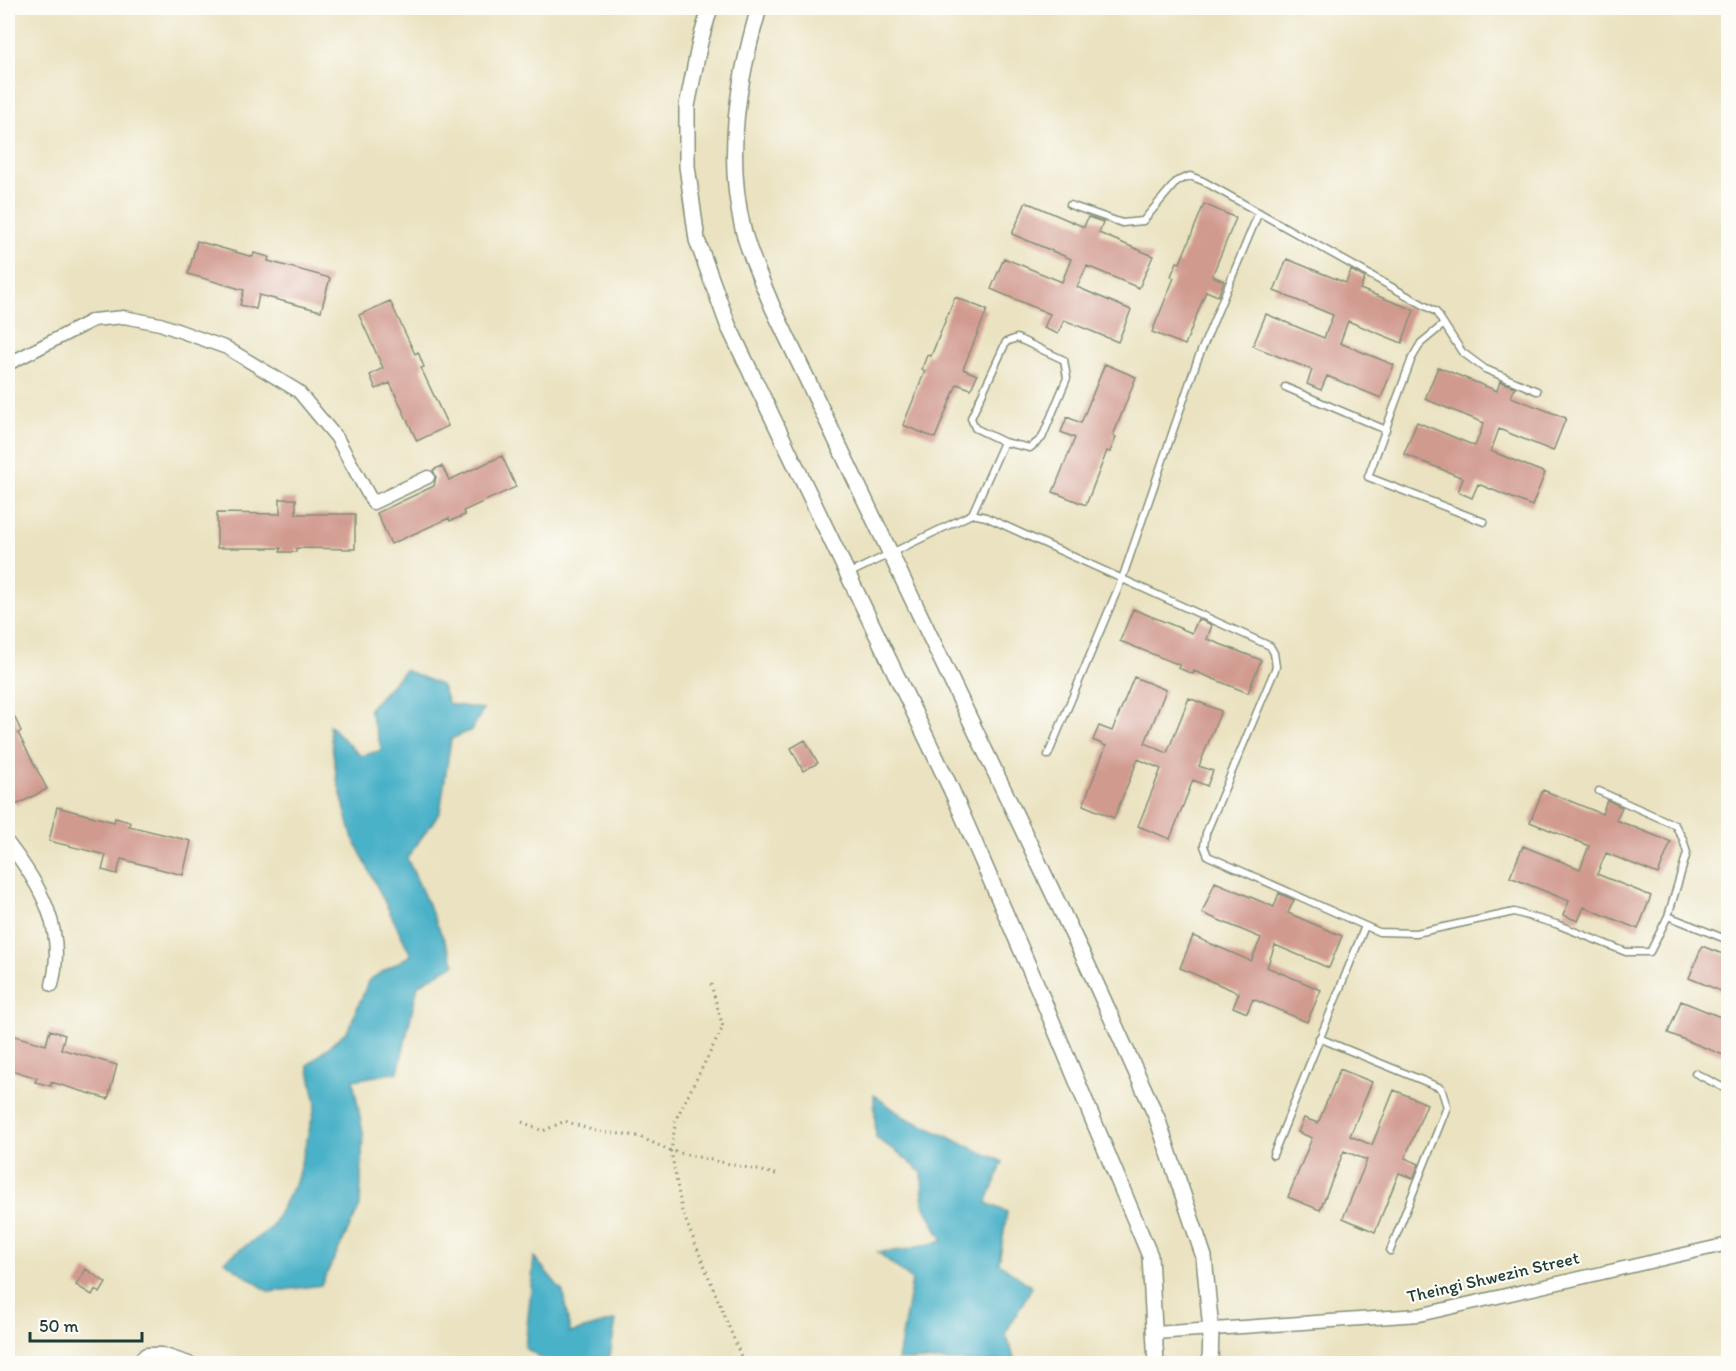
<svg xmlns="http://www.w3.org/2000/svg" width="1736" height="1371" viewBox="0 0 1736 1371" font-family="Itim,sans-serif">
	<rect width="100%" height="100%" fill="#fdfcf7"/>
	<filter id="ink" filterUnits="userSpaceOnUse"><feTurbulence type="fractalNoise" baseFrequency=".0167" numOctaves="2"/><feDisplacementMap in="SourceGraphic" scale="12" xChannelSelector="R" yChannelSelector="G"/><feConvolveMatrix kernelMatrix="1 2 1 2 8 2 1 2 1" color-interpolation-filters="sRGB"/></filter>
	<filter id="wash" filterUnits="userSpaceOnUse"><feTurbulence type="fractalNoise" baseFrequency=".008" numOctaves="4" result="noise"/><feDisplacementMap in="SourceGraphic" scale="24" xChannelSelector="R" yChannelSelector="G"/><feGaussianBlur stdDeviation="1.35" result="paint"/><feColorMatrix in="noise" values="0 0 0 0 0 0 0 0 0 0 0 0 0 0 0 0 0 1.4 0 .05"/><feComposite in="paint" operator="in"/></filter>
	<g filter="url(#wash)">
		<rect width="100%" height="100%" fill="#eae2c0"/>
		<path fill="#49b1c8" stroke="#34777e" stroke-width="1.5" d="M 405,670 L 441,685 L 449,704 L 483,709 L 472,730 L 451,739 L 440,812 L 407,858 L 455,964 L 418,985 L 398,1072 L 353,1080 L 363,1133 L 360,1206 L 321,1285 L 269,1292 L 224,1261 L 271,1228 L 297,1179 L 316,1103 L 308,1065 L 348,1030 L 369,980 L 411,955 L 352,836 L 337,779 L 329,725 L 361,756 L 382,750 L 369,709 Z
			M 874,1095 L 904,1117 L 1003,1162 L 986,1203 L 1007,1212 L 999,1263 L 1032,1287 L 1005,1334 L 1016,1362 L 898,1360 L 912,1280 L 878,1252 L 904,1250 L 943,1241 L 923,1203 L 922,1173 L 899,1153 L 876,1138 Z
			M 534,1257 L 563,1292 L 570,1333 L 616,1320 L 609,1362 L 612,1363 L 550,1363 L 525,1348 Z"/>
		<g id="blocks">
			<path fill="#d19a8f" d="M 1026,202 L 1084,227 L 1088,217 L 1103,222 L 1099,233 L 1153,256 L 1139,288 L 1087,266 L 1077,287 L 1131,310 L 1118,342 L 1064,320 L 1058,334 L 1044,328 L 1050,314 L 991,289 L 1004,258 L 1062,282 L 1071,259 L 1012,234 Z
				M 1204,204 L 1236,218 L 1212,276 L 1224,281 L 1218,296 L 1206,291 L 1185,345 L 1152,332 L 1174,278 L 1171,276 L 1177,262 L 1180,263 Z
				M 197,241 L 253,257 L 254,253 L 269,257 L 268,261 L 330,278 L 321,311 L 259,295 L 256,309 L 240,305 L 244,290 L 188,274 Z
				M 1287,259 L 1346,283 L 1351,270 L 1365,278 L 1360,289 L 1414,310 L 1402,343 L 1348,321 L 1340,343 L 1394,365 L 1381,398 L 1327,376 L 1321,390 L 1307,384 L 1312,370 L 1253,346 L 1266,314 L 1324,338 L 1333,315 L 1274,291 Z
				M 955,297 L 987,310 L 963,369 L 977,375 L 971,389 L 957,384 L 935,438 L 903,425 L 925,371 L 922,369 L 927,355 L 931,356 Z
				M 390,301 L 415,354 L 418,352 L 424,367 L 421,368 L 448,426 L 417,441 L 390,383 L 376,389 L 370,375 L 383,368 L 359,315 Z
				M 1105,364 L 1136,377 L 1113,436 L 1116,437 L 1110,452 L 1107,451 L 1086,505 L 1053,492 L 1075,438 L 1061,432 L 1067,417 L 1081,423 Z
				M 1438,367 L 1497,391 L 1500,381 L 1515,387 L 1511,397 L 1566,418 L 1553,451 L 1499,429 L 1491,451 L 1545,473 L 1532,506 L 1478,484 L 1472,498 L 1458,492 L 1463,478 L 1404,454 L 1417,422 L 1475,446 L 1484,423 L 1425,399 Z
				M 502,456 L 516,487 L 463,511 L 465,515 L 450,521 L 449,518 L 391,544 L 377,513 L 434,486 L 436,477 L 433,470 L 442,466 L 449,480 Z
				M 280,499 L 296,499 L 296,514 L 355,514 L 355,549 L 296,548 L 296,552 L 280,552 L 281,548 L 217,548 L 217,513 L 280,514 Z
				M 1133,609 L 1192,633 L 1198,619 L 1212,625 L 1207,639 L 1261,660 L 1248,693 L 1194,671 L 1193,674 L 1178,668 L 1180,665 L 1120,641 Z
				M 1134,677 L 1166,690 L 1145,743 L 1167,753 L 1189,698 L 1221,711 L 1199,766 L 1213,771 L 1207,786 L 1193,780 L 1170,839 L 1138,826 L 1161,769 L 1138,759 L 1114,818 L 1083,805 L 1106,746 L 1093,740 L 1099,726 L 1112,731 Z
				M 8,703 L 21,731 L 18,733 L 47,789 L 16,805 L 8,788 Z
				M 805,740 L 818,763 L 803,771 L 791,748 Z
				M 1543,790 L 1602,814 L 1607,800 L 1622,807 L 1616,820 L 1671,842 L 1658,874 L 1606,853 L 1597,874 L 1651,896 L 1638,929 L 1584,907 L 1578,921 L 1563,915 L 1569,901 L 1510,877 L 1523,846 L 1580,869 L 1589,846 L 1530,822 Z
				M 57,807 L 114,822 L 115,818 L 130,822 L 129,826 L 191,841 L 183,875 L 121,859 L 117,874 L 102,870 L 106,855 L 49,841 Z
				M 1215,882 L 1274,907 L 1279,893 L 1294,900 L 1288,913 L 1342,936 L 1329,968 L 1275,945 L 1267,967 L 1321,990 L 1307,1022 L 1253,999 L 1247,1013 L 1233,1007 L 1239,993 L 1180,968 L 1193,936 L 1251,961 L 1261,938 L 1202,913 Z
				M 1702,946 L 1728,956 L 1728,994 L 1689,978 Z
				M 1681,1001 L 1728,1020 L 1728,1057 L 1668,1033 Z
				M 50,1030 L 65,1035 L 61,1049 L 117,1065 L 108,1099 L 51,1082 L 51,1086 L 35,1082 L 37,1078 L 8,1069 L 8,1034 L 46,1045 Z
				M 1340,1069 L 1372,1082 L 1350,1136 L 1372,1145 L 1394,1090 L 1427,1104 L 1405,1158 L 1419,1164 L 1413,1178 L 1399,1173 L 1375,1232 L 1343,1218 L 1367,1160 L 1344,1151 L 1320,1210 L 1288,1197 L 1312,1138 L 1298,1132 L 1304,1118 L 1318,1123 Z
				M 86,1269 L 106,1283 L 100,1293 L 95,1290 L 92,1295 L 76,1285 Z"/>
		</g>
	</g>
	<g filter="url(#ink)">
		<use href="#blocks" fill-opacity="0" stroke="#84907a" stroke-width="1.5"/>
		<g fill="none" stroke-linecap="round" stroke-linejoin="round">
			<defs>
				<path id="service" d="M 1070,205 L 1122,223 L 1143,221 L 1177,181 L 1190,176 L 1203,181 L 1436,312 L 1462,352 L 1485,369 L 1537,391
					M 1444,324 L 1421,343 L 1412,358 L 1368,477 L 1484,522
					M 1017,338 L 1064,360 L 1067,378 L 1042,438 L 1030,448 L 1004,442 L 975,428 L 971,418 L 1006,342 Z
					M 1285,387 L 1386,430
					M 972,514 L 1004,442
					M 848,574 L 972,514 L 986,517 L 1270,646 L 1274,653 L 1276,667 L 1206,833 L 1204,846 L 1208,856 L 1379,932 L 1416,933 L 1514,912 L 1556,924 L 1626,952 L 1650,952 L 1668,916 L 1687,853 L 1683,839 L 1675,825 L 1599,791
					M 1048,755 L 1122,579 L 1197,361 L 1259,212
					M 1668,916 L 1728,940
					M 1319,1038 L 1441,1088 L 1447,1107 L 1390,1251
					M 1695,1073 L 1728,1090
					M 1273,1155 L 1365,926"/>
				<path id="minor" d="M 8,364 L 93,320 L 124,317 L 160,324 L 227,348 L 298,391 L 337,438 L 373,503 L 428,477
					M 8,843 C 41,886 66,929 52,985
					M 1155,1333 L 1419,1315 L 1728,1244
					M 135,1364 L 146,1354 L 162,1354 L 192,1364"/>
				<path id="tertiary" d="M 710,8 L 700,42 L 687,106 L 687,166 L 697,240 L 728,325 L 951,789 L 1038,988 L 1150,1256 L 1156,1364
					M 759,8 C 738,80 725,154 743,229 C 749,255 762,281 772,306 L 1087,964 L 1157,1118 L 1204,1257 L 1211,1330 L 1210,1364"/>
			</defs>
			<use href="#service" stroke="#84907a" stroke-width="9"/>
			<use href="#minor" stroke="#84907a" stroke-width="15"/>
			<use href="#tertiary" stroke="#84907a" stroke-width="18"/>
			<path stroke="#84907a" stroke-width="3" stroke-dasharray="1.5 4.5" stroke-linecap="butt" d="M 711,984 L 723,1027 L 676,1119 L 671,1151 L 682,1211 L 744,1364
				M 522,1122 L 543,1131 L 565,1121 L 595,1131 L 638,1136 L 671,1151 L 780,1175"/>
			<use href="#service" stroke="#fff" stroke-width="6"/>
			<use href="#minor" stroke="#fff" stroke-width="12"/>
			<use href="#tertiary" stroke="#fff" stroke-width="15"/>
		</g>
	</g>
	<g text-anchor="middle" stroke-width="4.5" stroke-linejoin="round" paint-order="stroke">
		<g font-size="18" fill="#1f3d34" stroke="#fdfcf7">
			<text transform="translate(1493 1277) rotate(-13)" y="6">Theingi Shwezin Street</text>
		</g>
	</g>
	<rect width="1736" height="1371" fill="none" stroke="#fdfcf7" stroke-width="30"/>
	<path d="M30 1332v9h112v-9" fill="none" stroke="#1f3d34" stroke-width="3"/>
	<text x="39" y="1332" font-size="18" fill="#1f3d34" stroke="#fdfcf7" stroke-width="4.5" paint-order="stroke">50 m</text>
</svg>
